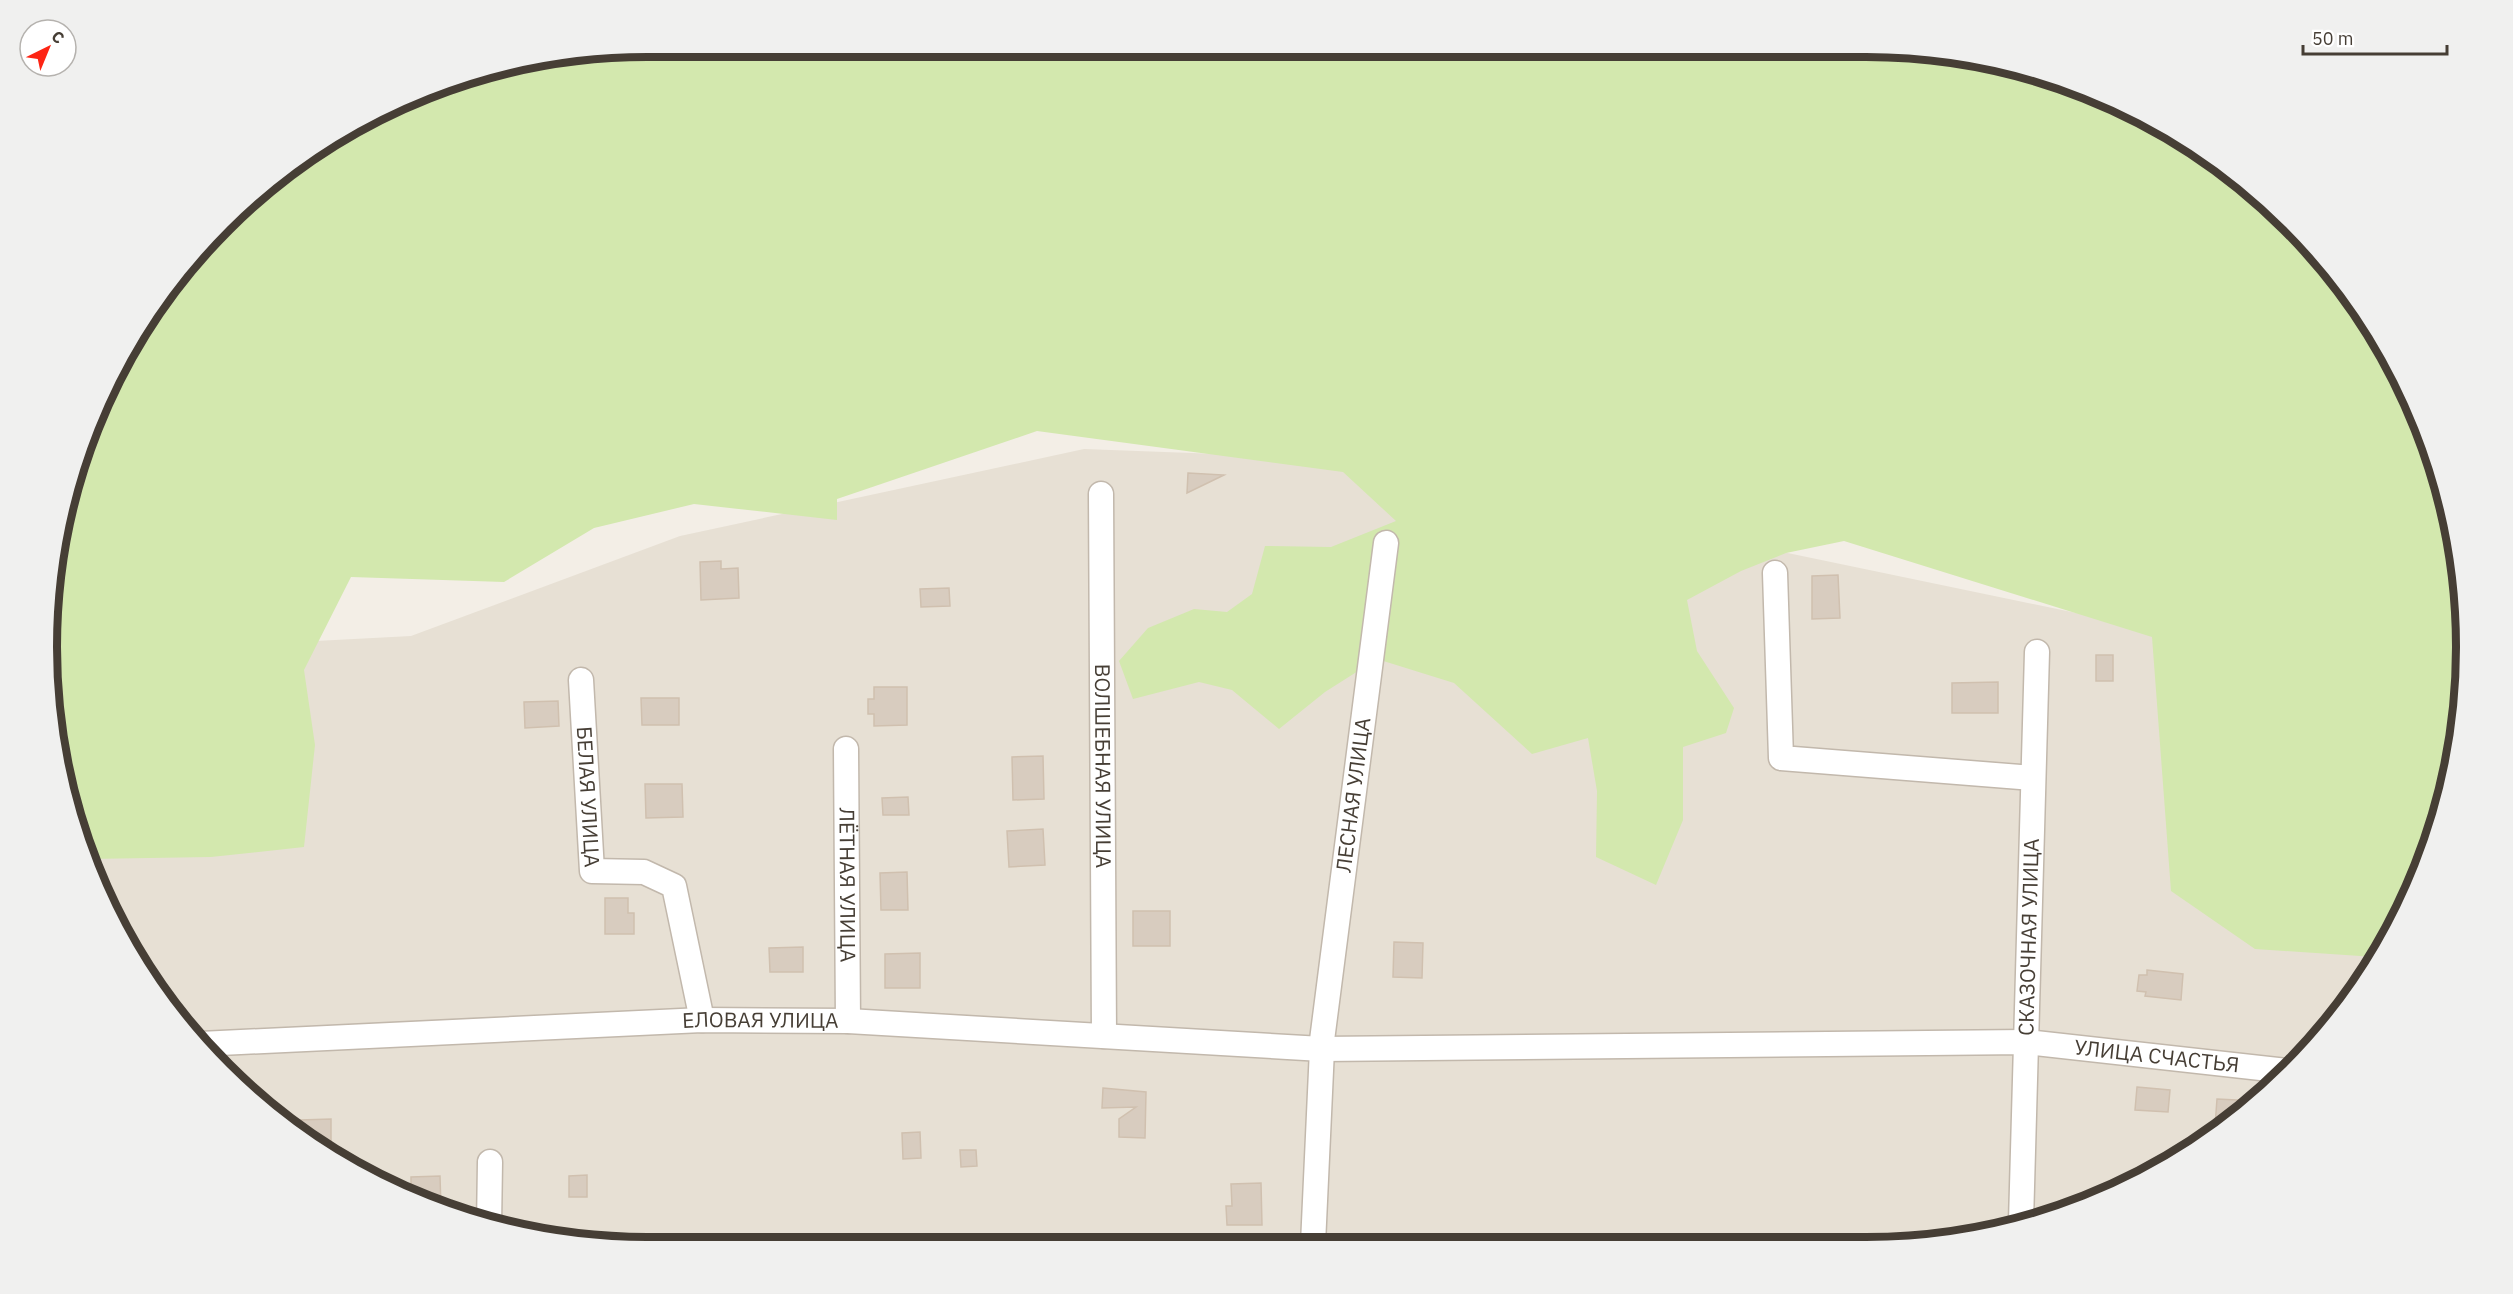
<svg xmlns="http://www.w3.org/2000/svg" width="2513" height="1294" viewBox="0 0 2513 1294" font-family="'IBM Plex Sans',sans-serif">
	<rect width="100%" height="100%" fill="#f3eee6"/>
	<path fill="#e7e0d4" d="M 1084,449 L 1329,458 L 2144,627 L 2446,802 L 2405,912 L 2318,1043 L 2231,1124 L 2095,1202 L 1945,1242 L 608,1246 L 492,1227 L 382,1186 L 282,1124 L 222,1071 L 148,981 L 108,912 L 67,803 L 52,725 L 49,655 L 411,636 L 680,536 Z"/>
	<path fill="#d3e8ae" d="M 647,47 L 1905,48 L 2021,67 L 2131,108 L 2231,170 L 2317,251 L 2386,346 L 2435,454 L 2461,568 L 2465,686 L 2446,802 L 2405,912 L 2375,957 L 2255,949 L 2171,891 L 2152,637 L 1844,541 L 1786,553 L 1741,571 L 1687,600 L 1697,651 L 1734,708 L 1726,733 L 1683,747 L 1683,820 L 1656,885 L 1596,857 L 1597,791 L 1588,738 L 1532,754 L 1454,683 L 1377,659 L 1325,692 L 1279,729 L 1232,690 L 1199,682 L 1133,699 L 1119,661 L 1148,628 L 1194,609 L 1227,612 L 1252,594 L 1265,546 L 1331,547 L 1396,521 L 1343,472 L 1037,431 L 837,499 L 837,520 L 694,504 L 594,528 L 504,582 L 351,577 L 304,670 L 315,745 L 304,847 L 211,857 L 88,859 L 67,803 L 52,725 L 48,608 L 58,530 L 92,417 L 148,314 L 196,251 L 281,171 L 347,127 L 454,78 L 530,58 Z"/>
	<path fill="#d8ccbf" stroke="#d0c0af" stroke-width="1.5" d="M 1188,473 L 1224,475 L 1187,493 Z
		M 721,561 L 721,569 L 738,568 L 739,598 L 701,600 L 700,562 Z
		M 1838,575 L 1840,618 L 1812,619 L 1812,576 Z
		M 949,588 L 950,606 L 921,607 L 920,589 Z
		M 2096,655 L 2113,655 L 2113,681 L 2096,681 Z
		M 1998,682 L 1998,713 L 1952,713 L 1952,683 Z
		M 874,687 L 907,687 L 907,725 L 874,726 L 874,714 L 868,714 L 868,699 L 874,699 Z
		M 641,698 L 679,698 L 679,725 L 642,725 Z
		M 558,701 L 559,726 L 525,728 L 524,702 Z
		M 1043,756 L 1044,799 L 1013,800 L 1012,757 Z
		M 645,784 L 682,784 L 683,817 L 646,818 Z
		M 908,797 L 909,815 L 883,815 L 882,798 Z
		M 1043,829 L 1045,865 L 1009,867 L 1007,831 Z
		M 907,872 L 908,910 L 881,910 L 880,873 Z
		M 605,898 L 628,898 L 628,913 L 634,913 L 634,934 L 605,934 Z
		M 1133,911 L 1170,911 L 1170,946 L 1133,946 Z
		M 1394,942 L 1423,943 L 1422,978 L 1393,977 Z
		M 803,947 L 803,972 L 770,972 L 769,948 Z
		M 920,953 L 920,988 L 885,988 L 885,954 Z
		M 2147,970 L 2183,974 L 2181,1000 L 2145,996 L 2146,992 L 2137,991 L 2139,975 L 2147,975 Z
		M 2137,1087 L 2170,1090 L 2168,1112 L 2135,1110 Z
		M 1103,1088 L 1146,1092 L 1145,1138 L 1119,1137 L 1119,1119 L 1136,1107 L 1102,1108 Z
		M 2217,1099 L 2255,1101 L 2226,1127 L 2215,1126 Z
		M 331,1119 L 331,1147 L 320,1148 L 300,1135 L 300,1120 Z
		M 920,1132 L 921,1158 L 903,1159 L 902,1133 Z
		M 960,1150 L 976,1150 L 977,1166 L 961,1167 Z
		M 587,1175 L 587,1197 L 569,1197 L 569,1176 Z
		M 440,1176 L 441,1208 L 411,1197 L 411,1177 Z
		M 1261,1183 L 1262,1225 L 1227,1225 L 1226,1206 L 1232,1206 L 1231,1184 Z"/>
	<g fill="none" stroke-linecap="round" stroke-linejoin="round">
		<defs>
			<g id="minor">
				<path id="s1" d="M 1101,494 L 1104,1036"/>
				<path d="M 1775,573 L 1781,758 L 2033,778"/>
				<path id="s2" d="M 581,680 L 592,871 L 644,872 L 674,886 L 702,1020"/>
				<path id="s3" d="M 846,749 L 848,1021"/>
				<path id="s4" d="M 200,1044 L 702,1020 L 848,1021 L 1322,1049 L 2026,1042 L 2288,1071"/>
				<path id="s5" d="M 1321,1048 L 1386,543"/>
				<path id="s6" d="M 2021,1222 L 2037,652"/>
				<path d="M 489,1226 L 490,1162"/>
				<path d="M 1313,1244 L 1322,1049"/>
			</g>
		</defs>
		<use href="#minor" stroke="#c2b8ac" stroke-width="27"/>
		<use href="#minor" stroke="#fff" stroke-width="24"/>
	</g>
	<g text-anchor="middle" stroke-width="4.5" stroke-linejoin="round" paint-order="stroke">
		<g font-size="21" fill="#463e35" stroke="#fff">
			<text dy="7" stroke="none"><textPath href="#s1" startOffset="272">ВОЛШЕБНАЯ УЛИЦА</textPath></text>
			<text dy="7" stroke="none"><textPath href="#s2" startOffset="117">БЕЛАЯ УЛИЦА</textPath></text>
			<text dy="7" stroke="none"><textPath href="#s5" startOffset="255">ЛЕСНАЯ УЛИЦА</textPath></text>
			<text dy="7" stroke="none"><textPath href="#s3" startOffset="136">ЛЁТНАЯ УЛИЦА</textPath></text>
			<text dy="7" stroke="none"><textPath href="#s6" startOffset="285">СКАЗОЧНАЯ УЛИЦА</textPath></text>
			<text dy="7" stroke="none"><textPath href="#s4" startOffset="561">ЕЛОВАЯ УЛИЦА</textPath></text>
			<text dy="7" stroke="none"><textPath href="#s4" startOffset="1959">УЛИЦА СЧАСТЬЯ</textPath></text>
		</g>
	</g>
	<path d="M0 0H2513V1294H0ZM647 57H1866A590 590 0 0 1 2456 647V647A590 590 0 0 1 1866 1237H647A590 590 0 0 1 57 647V647A590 590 0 0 1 647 57Z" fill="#f0f0ef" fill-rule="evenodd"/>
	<path fill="none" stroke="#463e35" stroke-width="8" d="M647 57H1866A590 590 0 0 1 2456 647V647A590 590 0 0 1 1866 1237H647A590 590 0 0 1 57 647V647A590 590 0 0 1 647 57Z"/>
	<g transform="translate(48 48) rotate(43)"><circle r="28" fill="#ffffff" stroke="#b5b2ae" stroke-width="1.5"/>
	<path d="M0-4.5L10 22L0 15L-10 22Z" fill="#fd2514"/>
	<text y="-9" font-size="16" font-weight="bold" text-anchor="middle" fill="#463e35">С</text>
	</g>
	<path d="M2303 45v9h144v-9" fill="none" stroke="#463e35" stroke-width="3"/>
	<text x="2312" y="45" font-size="18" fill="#463e35" stroke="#ffffff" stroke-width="4.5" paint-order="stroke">50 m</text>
</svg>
